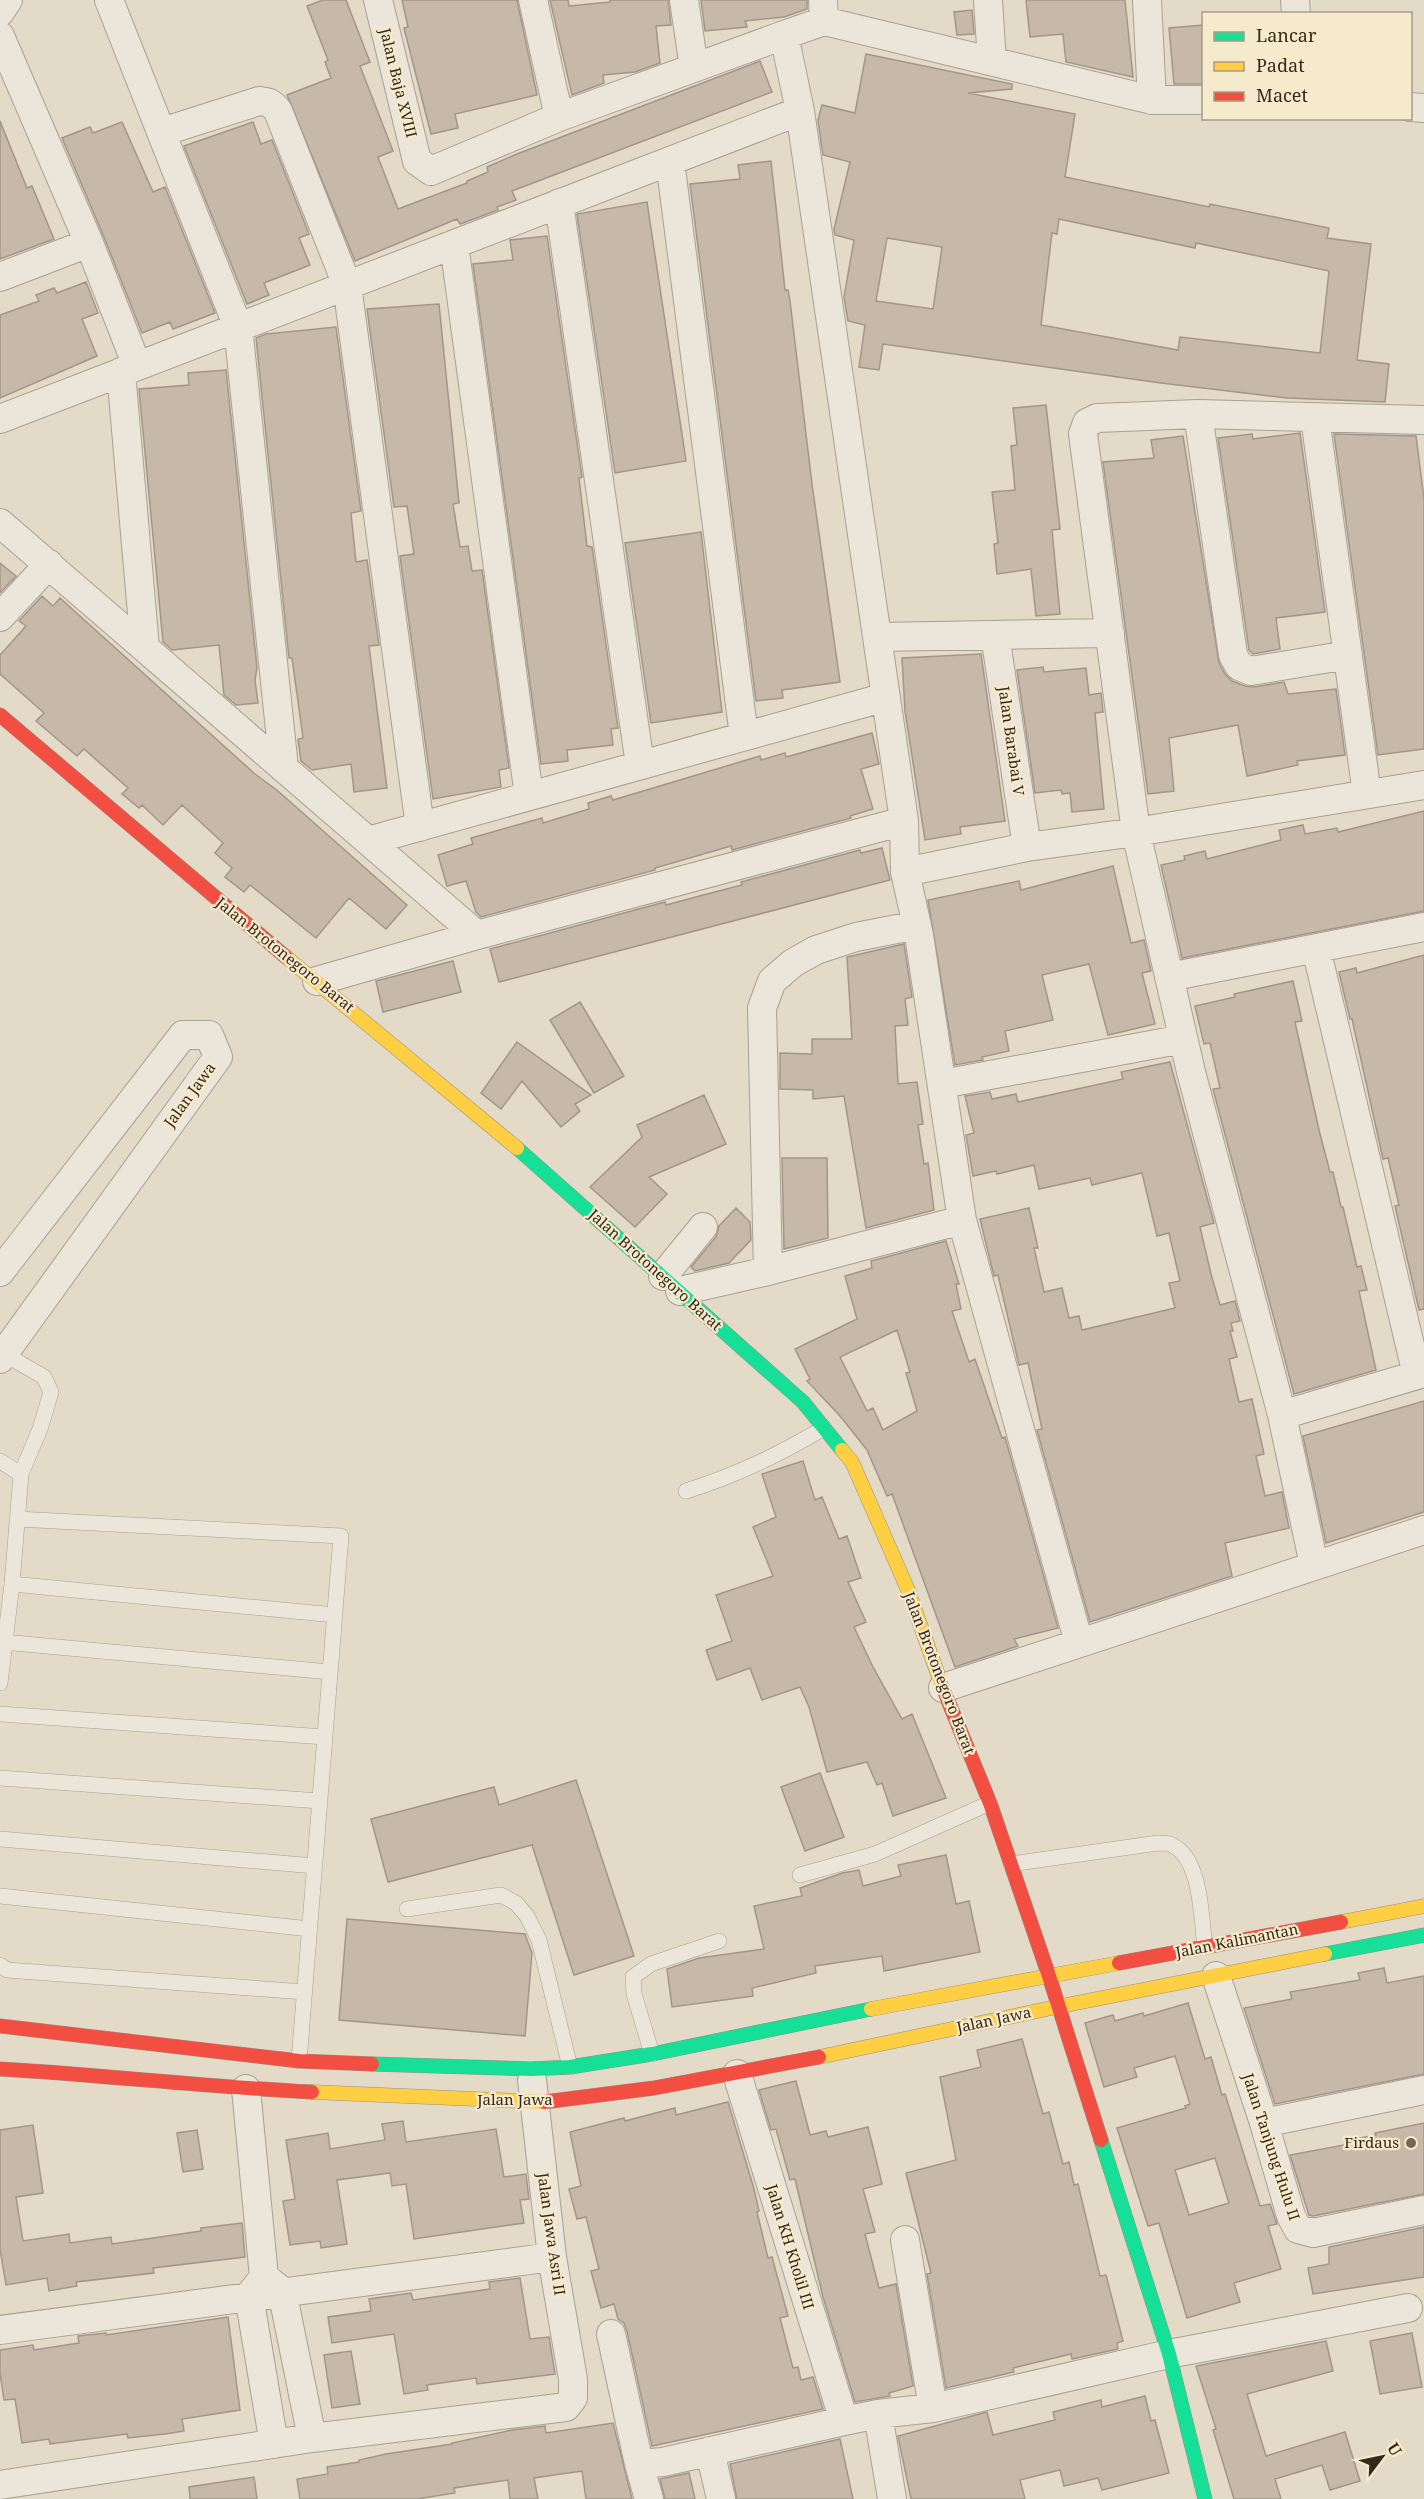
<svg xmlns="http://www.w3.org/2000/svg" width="1424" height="2499" viewBox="0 0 1424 2499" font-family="'Noto Serif',serif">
	<rect width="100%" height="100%" fill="#e3dbc8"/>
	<path fill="#c7b9a9" stroke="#a39688" stroke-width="1.5" fill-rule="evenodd" d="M 323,0 L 346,0 L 370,62 L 360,66 L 393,151 L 378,157 L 398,209 L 467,183 L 467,181 L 488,172 L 487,167 L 517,154 L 760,61 L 772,92 L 512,191 L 516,200 L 497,207 L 498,210 L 460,224 L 457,219 L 355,261 L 287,95 L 331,78 L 325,62 L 328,60 L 307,6 Z
		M 402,0 L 517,0 L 537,95 L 455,114 L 458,128 L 431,134 L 404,28 L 408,27 Z
		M 550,0 L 568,0 L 569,6 L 610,2 L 610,0 L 668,0 L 671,25 L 656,26 L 660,63 L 635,72 L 603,75 L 604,83 L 572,95 Z
		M 701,0 L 807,0 L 807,9 L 784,17 L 745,21 L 747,27 L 705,31 Z
		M 1026,0 L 1125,0 L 1133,77 L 1066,62 L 1063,34 L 1030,37 Z
		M 972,10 L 974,34 L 957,35 L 954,12 Z
		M 1203,25 L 1203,84 L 1174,84 L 1169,28 Z
		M 866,54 L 1012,84 L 1012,89 L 968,93 L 1075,114 L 1065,177 L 1209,207 L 1210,204 L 1329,228 L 1327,238 L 1371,244 L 1357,360 L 1389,364 L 1385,402 L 1287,398 L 1161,383 L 883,344 L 879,370 L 859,367 L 865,325 L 848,321 L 844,297 L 854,240 L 835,235 L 834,229 L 850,162 L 823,155 L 818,120 L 822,105 L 855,113 ZM 1059,219 L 1195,248 L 1196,243 L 1329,271 L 1320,353 L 1180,337 L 1178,350 L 1041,325 L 1052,233 L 1057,234 ZM 887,238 L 942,247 L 933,309 L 876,301 Z
		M 0,121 L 27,188 L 32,186 L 54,239 L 0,259 Z
		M 122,122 L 153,192 L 165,187 L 215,313 L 173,329 L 170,322 L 142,333 L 104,237 L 62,138 L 90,127 L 93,133 Z
		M 253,122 L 261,144 L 272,140 L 309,234 L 299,238 L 310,265 L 264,283 L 269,295 L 247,304 L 184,146 Z
		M 771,161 L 785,290 L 788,290 L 790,301 L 812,484 L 840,682 L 782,690 L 783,698 L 756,701 L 690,184 L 740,179 L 738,165 Z
		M 647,202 L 686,461 L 615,473 L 577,214 Z
		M 547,236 L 582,477 L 579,478 L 587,546 L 592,547 L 618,728 L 611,729 L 613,745 L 567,750 L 568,761 L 541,764 L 473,264 L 513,260 L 510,240 Z
		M 86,282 L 98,313 L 82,319 L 97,356 L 0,398 L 0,315 L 39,301 L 36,295 L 54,288 L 57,293 Z
		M 439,304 L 459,503 L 453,504 L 460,547 L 468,546 L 472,571 L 482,570 L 509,768 L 499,770 L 501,787 L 433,799 L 400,556 L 414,554 L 407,506 L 394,507 L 367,309 Z
		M 336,327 L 361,511 L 351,513 L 356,562 L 367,560 L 379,645 L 369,646 L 387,788 L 354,792 L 351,764 L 312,770 L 301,761 L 298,739 L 303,738 L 292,658 L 289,658 L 256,338 L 266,334 Z
		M 226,370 L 257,668 L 255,680 L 258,703 L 236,705 L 224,695 L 219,645 L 172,650 L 163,642 L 139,389 L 189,385 L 188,373 Z
		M 1046,405 L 1060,529 L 1052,530 L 1060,614 L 1036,616 L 1031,569 L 997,574 L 994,544 L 998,543 L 992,492 L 1015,490 L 1011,446 L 1017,445 L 1013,408 Z
		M 1300,433 L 1325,612 L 1276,618 L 1280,649 L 1253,654 L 1249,650 L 1218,438 L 1252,434 L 1253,439 Z
		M 1334,434 L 1416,436 L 1424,499 L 1424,749 L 1378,755 Z
		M 1183,436 L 1219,663 L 1225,674 L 1232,681 L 1245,686 L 1254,687 L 1284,682 L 1288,694 L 1336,689 L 1345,755 L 1297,761 L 1298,765 L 1247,776 L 1238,725 L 1169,738 L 1174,791 L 1148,794 L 1103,462 L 1154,458 L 1151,440 Z
		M 701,532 L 722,712 L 651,723 L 625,543 Z
		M 0,563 L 16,576 L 0,593 Z
		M 42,596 L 53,606 L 60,598 L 255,774 L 278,791 L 407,905 L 386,929 L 349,898 L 316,938 L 250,885 L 244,892 L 225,877 L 232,868 L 215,853 L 223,843 L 182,805 L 163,825 L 142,805 L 139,808 L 122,794 L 128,788 L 84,749 L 77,756 L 36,721 L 44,713 L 0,674 L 0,655 L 26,626 L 19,621 Z
		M 981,654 L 1005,821 L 960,827 L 961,834 L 925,840 L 905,711 L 902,658 Z
		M 1043,667 L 1044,672 L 1086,668 L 1089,695 L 1101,693 L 1103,712 L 1095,713 L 1104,809 L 1072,812 L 1070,793 L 1062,794 L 1061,790 L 1035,793 L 1017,670 Z
		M 872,733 L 879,764 L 861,769 L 873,809 L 850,816 L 851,818 L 732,850 L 731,846 L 655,868 L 655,870 L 481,917 L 476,912 L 466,881 L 447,886 L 438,855 L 473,844 L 471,838 L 542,818 L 543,823 L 589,809 L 588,803 L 611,796 L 613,800 L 760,756 L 761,760 L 785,753 L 786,757 Z
		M 1424,811 L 1424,911 L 1182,958 L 1161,865 L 1185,860 L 1184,856 L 1205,851 L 1207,859 L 1281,840 L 1279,830 L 1303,825 L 1305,834 L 1337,828 L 1338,832 Z
		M 882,848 L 890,880 L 499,982 L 490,949 L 665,902 L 666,905 L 707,894 L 742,885 L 741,882 L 860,850 L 861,853 Z
		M 1113,866 L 1131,943 L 1144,940 L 1151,971 L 1142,973 L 1155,1024 L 1108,1035 L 1089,964 L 1042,975 L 1053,1020 L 1005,1031 L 1009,1051 L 982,1057 L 983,1060 L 955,1065 L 928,900 L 1019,881 L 1021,890 Z
		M 904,944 L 912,997 L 905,999 L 908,1025 L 895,1026 L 898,1084 L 917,1082 L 923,1124 L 918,1125 L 924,1164 L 928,1163 L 934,1210 L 866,1228 L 844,1096 L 813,1099 L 813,1090 L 780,1089 L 780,1053 L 812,1054 L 812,1039 L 852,1039 L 847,957 Z
		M 1424,955 L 1424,1309 L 1419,1310 L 1395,1206 L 1399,1205 L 1388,1158 L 1383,1159 L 1352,1019 L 1350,1019 L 1339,972 L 1356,968 L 1357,973 Z
		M 453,961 L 461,992 L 383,1012 L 376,981 Z
		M 1293,981 L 1302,1021 L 1295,1022 L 1319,1130 L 1330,1172 L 1333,1172 L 1341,1207 L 1343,1207 L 1357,1267 L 1361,1266 L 1367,1290 L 1359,1291 L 1376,1370 L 1294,1394 L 1213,1089 L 1220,1088 L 1210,1043 L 1204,1044 L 1195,1006 L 1235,997 L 1234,994 Z
		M 580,1002 L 624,1076 L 594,1093 L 550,1020 Z
		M 517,1042 L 591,1095 L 575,1104 L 580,1111 L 561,1127 L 522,1081 L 501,1109 L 481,1093 Z
		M 1170,1062 L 1214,1223 L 1200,1227 L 1211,1274 L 1220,1305 L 1235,1301 L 1240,1321 L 1231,1323 L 1233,1331 L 1230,1331 L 1237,1357 L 1229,1359 L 1239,1402 L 1252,1399 L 1264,1454 L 1256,1456 L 1265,1496 L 1282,1492 L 1289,1528 L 1225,1543 L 1232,1576 L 1090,1622 L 1037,1430 L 1042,1429 L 1028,1363 L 1019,1365 L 998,1275 L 994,1276 L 980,1219 L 1029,1208 L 1038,1248 L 1034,1248 L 1044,1292 L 1062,1288 L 1069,1318 L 1079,1316 L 1082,1330 L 1175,1308 L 1169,1283 L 1180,1281 L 1169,1233 L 1157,1236 L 1142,1173 L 1092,1185 L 1090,1178 L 1039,1189 L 1034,1165 L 997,1174 L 996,1171 L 973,1176 L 966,1135 L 974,1133 L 965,1096 L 990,1092 L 992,1099 L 1016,1094 L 1018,1102 L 1123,1079 L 1121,1072 Z
		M 704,1095 L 726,1144 L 649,1177 L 667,1194 L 635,1227 L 590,1187 L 642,1137 L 637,1125 Z
		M 782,1158 L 827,1158 L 828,1238 L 784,1249 Z
		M 736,1208 L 750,1222 L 751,1240 L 729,1263 L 695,1271 L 691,1267 L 716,1237 L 719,1226 Z
		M 946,1241 L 959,1284 L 956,1284 L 961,1309 L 952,1311 L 969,1362 L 975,1359 L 1002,1438 L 1005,1437 L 1058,1628 L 1014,1639 L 1018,1646 L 955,1667 L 892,1494 L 887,1496 L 867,1450 L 840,1416 L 807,1381 L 810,1379 L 795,1349 L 857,1319 L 845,1276 L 872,1268 L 871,1261 ZM 897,1330 L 910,1372 L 906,1373 L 917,1411 L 883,1430 L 873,1408 L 867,1411 L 840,1357 Z
		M 1424,1401 L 1424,1512 L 1326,1543 L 1303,1436 Z
		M 803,1461 L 815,1500 L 822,1497 L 839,1539 L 847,1536 L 861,1578 L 848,1582 L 866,1622 L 854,1627 L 873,1667 L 902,1719 L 912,1714 L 946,1798 L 893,1816 L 882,1783 L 877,1785 L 867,1762 L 827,1772 L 809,1707 L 800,1687 L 762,1700 L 750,1668 L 717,1680 L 706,1650 L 732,1641 L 716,1595 L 773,1576 L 753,1527 L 776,1517 L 762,1474 Z
		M 820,1773 L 844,1837 L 805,1851 L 781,1787 Z
		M 576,1780 L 634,1956 L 574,1975 L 532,1845 L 388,1882 L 371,1819 L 494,1787 L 499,1805 Z
		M 946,1855 L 956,1904 L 969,1901 L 980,1952 L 884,1971 L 882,1956 L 815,1966 L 816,1973 L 752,1988 L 753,1996 L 672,2007 L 667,1969 L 699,1958 L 764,1949 L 754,1906 L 802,1896 L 800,1888 L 842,1873 L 859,1870 L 863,1886 L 901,1876 L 898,1865 Z
		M 347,1919 L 525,1934 L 532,1953 L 525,2036 L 339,2020 Z
		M 1384,1968 L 1387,1983 L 1424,1976 L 1424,2074 L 1275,2104 L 1244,2008 L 1292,1999 L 1290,1992 L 1360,1980 L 1358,1973 Z
		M 1188,2003 L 1205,2059 L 1211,2057 L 1222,2095 L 1225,2094 L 1260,2206 L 1270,2204 L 1277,2224 L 1268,2226 L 1281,2269 L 1234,2283 L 1240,2302 L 1187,2318 L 1159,2223 L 1148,2226 L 1117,2128 L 1186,2108 L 1185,2106 L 1190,2104 L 1175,2056 L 1134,2068 L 1137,2077 L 1104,2087 L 1085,2023 L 1113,2015 L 1115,2021 L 1143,2013 L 1144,2016 ZM 1215,2158 L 1229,2203 L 1189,2215 L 1175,2170 Z
		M 1022,2039 L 1043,2114 L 1049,2112 L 1063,2164 L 1069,2162 L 1074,2185 L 1078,2184 L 1100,2276 L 1106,2275 L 1123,2341 L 1117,2343 L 1118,2349 L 1072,2359 L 1071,2354 L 1013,2368 L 1014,2372 L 946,2388 L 927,2274 L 931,2273 L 906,2173 L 956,2160 L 940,2077 L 981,2067 L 977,2050 Z
		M 796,2081 L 810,2135 L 826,2131 L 828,2137 L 868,2127 L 882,2184 L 863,2189 L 875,2232 L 865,2234 L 879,2288 L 896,2284 L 913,2386 L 889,2393 L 890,2396 L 855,2402 L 823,2297 L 795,2179 L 790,2180 L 776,2129 L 771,2130 L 759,2090 Z
		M 728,2102 L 754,2189 L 759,2211 L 757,2212 L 768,2258 L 772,2257 L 788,2316 L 780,2318 L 793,2368 L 798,2367 L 801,2380 L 813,2377 L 823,2409 L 652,2446 L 627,2331 L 624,2323 L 618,2319 L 614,2304 L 601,2308 L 591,2271 L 599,2269 L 586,2217 L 577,2219 L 569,2189 L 581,2186 L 570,2132 L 624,2118 L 625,2121 L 675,2108 L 676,2115 Z
		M 403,2121 L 406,2142 L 496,2129 L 504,2177 L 526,2174 L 529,2199 L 520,2200 L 524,2223 L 414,2239 L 406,2184 L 392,2186 L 390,2173 L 337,2180 L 347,2244 L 321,2248 L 320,2241 L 290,2245 L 283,2201 L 295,2199 L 286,2140 L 328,2133 L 330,2149 L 385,2140 L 382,2124 Z
		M 1424,2123 L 1424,2194 L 1313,2216 L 1309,2215 L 1290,2155 L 1355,2143 L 1354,2139 L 1376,2135 L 1375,2133 Z
		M 33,2125 L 43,2193 L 16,2197 L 23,2241 L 69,2234 L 70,2243 L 111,2237 L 112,2244 L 201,2231 L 201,2228 L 242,2223 L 245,2257 L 153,2268 L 154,2273 L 76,2282 L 77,2286 L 49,2291 L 47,2278 L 6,2285 L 0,2249 L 0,2130 Z
		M 197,2130 L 203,2169 L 183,2172 L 177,2133 Z
		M 1424,2227 L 1424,2277 L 1313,2294 L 1308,2268 L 1329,2264 L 1329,2247 Z
		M 520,2278 L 530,2339 L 549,2337 L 555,2374 L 477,2384 L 476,2378 L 427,2385 L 428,2390 L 404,2394 L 394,2334 L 332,2343 L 328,2317 L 371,2311 L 369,2299 L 411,2293 L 413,2300 L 490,2289 L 489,2282 Z
		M 228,2317 L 240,2410 L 182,2419 L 184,2431 L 165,2434 L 128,2438 L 127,2434 L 50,2444 L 49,2439 L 22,2443 L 15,2399 L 4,2400 L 0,2373 L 0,2350 L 33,2345 L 34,2350 L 79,2343 L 78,2336 L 106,2333 L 106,2335 Z
		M 1412,2333 L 1422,2387 L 1380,2394 L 1370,2341 Z
		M 1326,2341 L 1333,2371 L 1247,2394 L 1266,2456 L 1345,2432 L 1360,2481 L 1330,2490 L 1322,2465 L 1275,2479 L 1281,2499 L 1234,2499 L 1213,2430 L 1216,2429 L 1196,2366 Z
		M 351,2351 L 360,2404 L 332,2408 L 324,2355 Z
		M 1145,2396 L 1151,2421 L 1155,2420 L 1169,2473 L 1102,2490 L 1098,2478 L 1064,2486 L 1060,2470 L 1020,2480 L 1025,2499 L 911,2499 L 898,2436 L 987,2412 L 993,2435 L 1055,2420 L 1053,2412 L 1101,2400 L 1102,2407 Z
		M 613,2423 L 632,2499 L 586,2499 L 582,2471 L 534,2478 L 538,2499 L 510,2499 L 508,2480 L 454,2488 L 455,2493 L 417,2499 L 300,2499 L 297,2479 L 328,2474 L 327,2467 L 359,2462 L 359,2460 L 386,2454 L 452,2444 L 452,2443 L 512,2430 L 545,2426 L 546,2433 Z
		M 840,2439 L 853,2499 L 737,2499 L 730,2464 Z
		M 689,2473 L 695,2499 L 665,2499 L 660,2479 Z
		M 254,2477 L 257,2499 L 190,2499 L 189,2487 Z"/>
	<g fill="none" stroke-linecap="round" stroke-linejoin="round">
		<defs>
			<path id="lane" d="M 0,1461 L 21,1474
				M 686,1491 C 737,1475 778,1455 824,1428
				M 17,1519 L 341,1536 L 299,2061
				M 12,1584 L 335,1615
				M 3,1642 L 330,1672
				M 0,1683 L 12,1584 L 21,1474 L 40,1429 L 51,1392 L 44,1377 L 4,1354
				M 0,1714 L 325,1737
				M 0,1778 L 320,1801
				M 0,1839 L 315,1866
				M 1011,1864 L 1158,1843 C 1162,1843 1169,1843 1172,1845 C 1202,1859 1201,1919 1205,1947
				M 800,1875 L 875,1854 L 990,1803
				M 0,1896 L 310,1929
				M 407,1909 L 501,1895 L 516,1903 L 527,1916 L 539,1940 L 570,2067
				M 0,1965 L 7,1970 L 305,1992
				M 652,2054 L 634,1994 L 633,1977 L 651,1964 L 719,1941"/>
			<path id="street" d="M 109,0 L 238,327 L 284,768
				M 378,0 L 417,161 L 431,171 L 559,117 L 784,35
				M 533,0 L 559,117
				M 684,0 L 694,68
				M 823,0 L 824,21 L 784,35 L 800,111 L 904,821 L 905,872 L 919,935 L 962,1220 L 1079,1643
				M 988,0 L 992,61
				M 1147,0 L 1152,100
				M 1295,0 L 1296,14
				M 0,12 L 8,0
				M 824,21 L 1152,100 L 1204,100
				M 0,36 L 89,243 L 137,366
				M 1410,107 L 1424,108
				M 162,132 L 259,101 C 269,102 272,103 278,111 L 347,285 L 420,827
				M 670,161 L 744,736
				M 559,203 L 640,765
				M 454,244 L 529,796
				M 0,277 L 89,243
				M 121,372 L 145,648
				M 1198,414 L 1233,655 L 1239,666 L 1251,671 L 1348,655
				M 1315,418 L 1367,794
				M 0,419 L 800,111
				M 0,523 L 477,935
				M 0,617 L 49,564
				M 995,635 L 1027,847
				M 877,637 L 1110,633
				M 368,841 L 886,697
				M 905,872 L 1027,847 L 1136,832 L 1424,785
				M 1316,948 L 1417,1375
				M 1169,977 L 1424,927
				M 317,981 L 477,935 L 904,821
				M 942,1084 L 1183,1039
				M 768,1271 L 762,1008 L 772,981 L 793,963 L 816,950 L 856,937 L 917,925
				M 0,1272 L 183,1035 L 209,1035 L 218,1057 L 0,1359
				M 663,1276 L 703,1227
				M 680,1291 L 768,1271 L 962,1220
				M 1282,1415 L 1424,1373
				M 1314,1565 L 1282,1415 L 1191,1072 L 1136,832 L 1083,434 L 1087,423 L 1097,418 L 1198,414 L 1424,420
				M 943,1688 L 1424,1530
				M 1216,1976 L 1264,2123 L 1291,2216 L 1298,2229 L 1313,2233 L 1424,2210
				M 737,2074 L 844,2421
				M 246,2089 L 264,2277 L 249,2296 L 274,2444
				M 1264,2123 L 1424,2090
				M 905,2240 L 933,2408
				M 268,2280 L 282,2291 L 312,2438
				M 0,2330 L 552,2257
				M 611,2334 L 639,2464
				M 878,2414 L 892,2499
				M 710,2451 L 721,2499
				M 0,2485 L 312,2438 L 566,2407 L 573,2398 L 573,2379 L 552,2257 L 532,2080
				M 649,2499 L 639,2464 L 663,2462 L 844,2421 L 878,2414 L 933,2408 L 1169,2354 L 1408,2308"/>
			<path id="fast" d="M 517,1148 L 803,1402 L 842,1450
				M 1325,1954 L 1424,1935
				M 372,2064 L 531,2069 L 570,2067 L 652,2054 L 871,2009
				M 1101,2140 L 1169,2354 L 1205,2499"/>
			<path id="slow" d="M 286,957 L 517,1148
				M 842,1450 L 852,1462 L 908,1590 L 942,1686
				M 1341,1922 L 1424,1906
				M 871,2009 L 1119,1963
				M 819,2057 L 1061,2006 L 1325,1954
				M 312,2092 L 544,2102"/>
			<path id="jam" d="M 0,715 L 286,957
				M 942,1686 L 990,1803 L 1049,1976 L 1101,2140
				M 1119,1963 L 1341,1922
				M 0,2026 L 299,2061 L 372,2064
				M 0,2069 C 104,2075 208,2087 312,2092
				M 544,2102 L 654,2088 L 819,2057"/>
		</defs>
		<use href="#lane" stroke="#a8a092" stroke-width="16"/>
		<use href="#street" stroke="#a8a092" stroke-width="30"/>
		<use href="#fast" stroke="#978f82" stroke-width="15"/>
		<use href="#slow" stroke="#978f82" stroke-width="15"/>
		<use href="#jam" stroke="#978f82" stroke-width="15"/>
		<use href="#lane" stroke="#ebe5da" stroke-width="15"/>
		<use href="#street" stroke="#ebe5da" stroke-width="28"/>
		<use href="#fast" stroke="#16e098" stroke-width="14"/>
		<use href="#slow" stroke="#ffcf43" stroke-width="14"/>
		<use href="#jam" stroke="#f24e42" stroke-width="14"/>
	</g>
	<circle fill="#736758" stroke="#f6eacc" stroke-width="2" cx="1411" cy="2143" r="6"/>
	<g text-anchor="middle" stroke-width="4.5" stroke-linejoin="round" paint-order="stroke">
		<g font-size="15" fill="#36281b" stroke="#f6eacc">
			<text transform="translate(398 83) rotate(76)" y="5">Jalan Baja XVIII</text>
			<text transform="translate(1011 741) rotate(82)" y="5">Jalan Barabai V</text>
			<text transform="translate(285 955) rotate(39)" y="5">Jalan Brotonegoro Barat</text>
			<text transform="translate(190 1095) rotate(-54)" y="5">Jalan Jawa</text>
			<text transform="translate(655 1270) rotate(42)" y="5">Jalan Brotonegoro Barat</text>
			<text transform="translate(939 1673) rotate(69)" y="5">Jalan Brotonegoro Barat</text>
			<text transform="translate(1237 1941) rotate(-11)" y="5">Jalan Kalimantan</text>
			<text transform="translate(994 2020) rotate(-12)" y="5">Jalan Jawa</text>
			<text x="515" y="2105">Jalan Jawa</text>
			<text transform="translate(1271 2147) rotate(72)" y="5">Jalan Tanjung Hulu II</text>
			<text transform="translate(551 2234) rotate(82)" y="5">Jalan Jawa Asri II</text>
			<text transform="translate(790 2247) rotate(73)" y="5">Jalan KH Kholil III</text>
		</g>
		<g font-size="15" fill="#36281b" stroke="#f6eacc" text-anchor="end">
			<text x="1399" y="2148">Firdaus</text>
		</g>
	</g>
	<rect x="1202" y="12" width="210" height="108" fill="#f6eacc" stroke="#a99c85" stroke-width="1.5"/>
	<rect x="1214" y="32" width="30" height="9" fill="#16e098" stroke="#a99c85" stroke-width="1.5"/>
	<text x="1256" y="42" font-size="18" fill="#36281b">Lancar</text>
	<rect x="1214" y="62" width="30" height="9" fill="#ffcf43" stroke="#a99c85" stroke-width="1.5"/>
	<text x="1256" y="72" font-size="18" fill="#36281b">Padat</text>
	<rect x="1214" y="92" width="30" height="9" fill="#f24e42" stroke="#a99c85" stroke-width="1.5"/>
	<text x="1256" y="102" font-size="18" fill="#36281b">Macet</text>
	<g transform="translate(1382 2457) rotate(58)" stroke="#f6eacc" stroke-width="4.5" paint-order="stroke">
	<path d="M0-4.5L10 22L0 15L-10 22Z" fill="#36281b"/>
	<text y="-9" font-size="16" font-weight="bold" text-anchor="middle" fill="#36281b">U</text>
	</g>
</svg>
